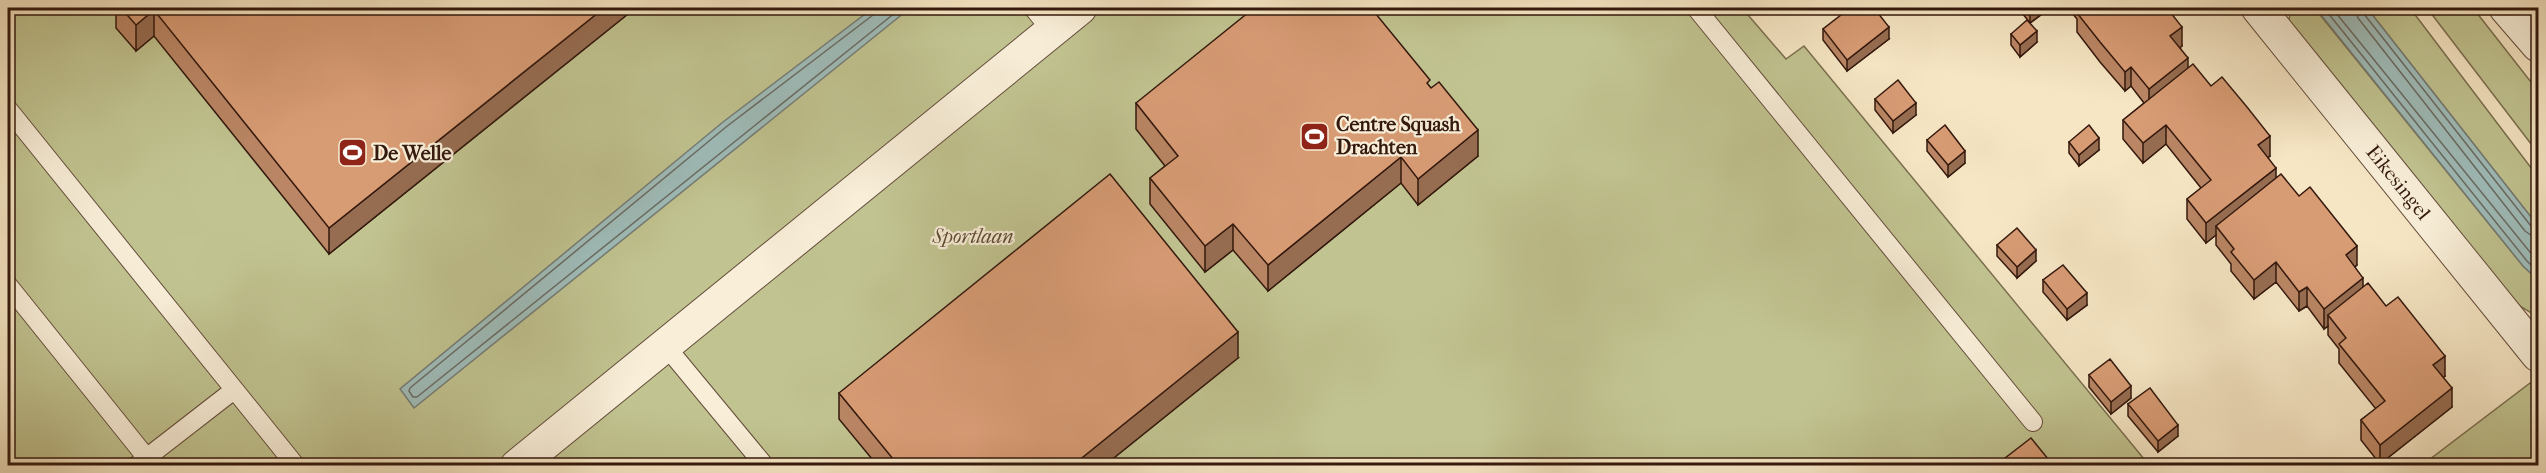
<svg xmlns="http://www.w3.org/2000/svg" width="2546" height="473" viewBox="0 0 2546 473" font-family="'IM FELL French Canon',serif">
	<rect width="100%" height="100%" fill="#f6e6c4"/>
	<filter id="stains"><feTurbulence type="fractalNoise" baseFrequency=".00333" numOctaves="4"/><feColorMatrix values="0 0 0 0 .2 0 0 0 0 .09 0 0 0 0 .02 0 0 0 .5 -.17"/></filter>
	<radialGradient id="worn" r=".72"><stop offset=".6" stop-color="#630" stop-opacity="0"/><stop offset="1" stop-color="#630" stop-opacity=".3"/></radialGradient>
	<path fill="#c1c491" stroke="#7a6e4f" stroke-width="1.5" d="M 8,8 L 1742,8 L 1786,59 L 1804,46 L 2149,465 L 8,465 Z
		M 2291,8 L 2318,8 L 2317,11 L 2523,266 L 2538,280 L 2538,317 L 2508,299 L 2294,32 L 2289,20 Z
		M 2367,8 L 2410,8 L 2538,177 L 2538,226 Z
		M 2427,8 L 2473,8 L 2538,91 L 2538,153 Z
		M 2538,377 L 2538,457 L 2528,465 L 2421,466 Z"/>
	<path fill="#9fbebc" stroke="#747c76" stroke-width="1.5" d="M 873,8 L 910,8 L 414,408 L 400,389 L 723,122 Z
		M 2318,8 L 2367,8 L 2538,226 L 2538,280 L 2523,266 L 2317,10 Z"/>
	<g fill="none" stroke-linecap="round" stroke-linejoin="round">
		<path stroke="#696b64" stroke-width="1.5" d="M 876,8 L 873,15 L 726,127 L 410,388 L 409,391 L 413,397 L 417,397 L 901,8
			M 2324,8 L 2527,261 L 2538,272
			M 2332,8 L 2538,262
			M 2355,8 L 2358,18 L 2525,231 L 2532,236 L 2538,237
			M 2363,8 L 2364,14 L 2531,226 L 2538,229"/>
		<defs>
			<path id="service" d="M 1033,8 L 1051,30
				M 1696,8 L 2033,422
				M 8,109 L 296,466
				M 8,285 L 146,457
				M 664,344 L 765,466
				M 136,466 L 234,390"/>
			<g id="minor">
				<path id="s1" d="M 2258,8 L 2538,355"/>
				<path d="M 517,466 L 1080,8"/>
			</g>
			<path id="tertiary" d="M 2506,8 L 2538,45"/>
		</defs>
		<use href="#service" stroke="#644c3b" stroke-width="20"/>
		<use href="#minor" stroke="#644c3b" stroke-width="35"/>
		<use href="#tertiary" stroke="#644c3b" stroke-width="35"/>
		<use href="#service" stroke="#f9efd9" stroke-width="18"/>
		<use href="#minor" stroke="#f9efd9" stroke-width="33"/>
		<use href="#tertiary" stroke="#f9efd9" stroke-width="33"/>
	</g>
	<path fill="#ba8665" stroke="#33180d" stroke-width="1.5" d="M 116,8 L 628,8 L 628,14 L 329,254 L 154,36 L 136,51 L 116,28 Z
		M 2018,8 L 2050,8 L 2030,23 Z
		M 2068,8 L 2167,8 L 2182,46 L 2180,47 L 2188,68 L 2211,86 L 2270,156 L 2268,157 L 2276,178 L 2357,265 L 2355,267 L 2363,287 L 2445,376 L 2443,377 L 2452,407 L 2380,464 L 2361,440 L 2361,420 L 2376,409 L 2339,363 L 2339,349 L 2328,335 L 2328,326 L 2324,329 L 2307,306 L 2299,311 L 2276,282 L 2254,299 L 2231,271 L 2231,264 L 2216,245 L 2216,235 L 2206,243 L 2187,219 L 2187,199 L 2201,188 L 2166,144 L 2143,163 L 2123,139 L 2123,120 L 2144,103 L 2131,86 L 2125,91 L 2100,62 L 2077,32 L 2077,19 Z
		M 1823,29 L 1889,39 L 1847,71 L 1823,40 Z
		M 2011,34 L 2037,42 L 2020,57 L 2011,45 Z
		M 1430,87 L 1478,156 L 1418,205 L 1401,183 L 1268,291 L 1233,250 L 1205,272 L 1150,204 L 1150,178 L 1165,166 L 1136,129 L 1136,103 Z
		M 1875,99 L 1916,115 L 1893,133 L 1875,110 Z
		M 1927,140 L 1965,163 L 1948,177 L 1927,151 Z
		M 2069,142 L 2099,150 L 2079,166 L 2069,153 Z
		M 1997,245 L 2036,261 L 2017,278 L 1997,256 Z
		M 2043,280 L 2087,305 L 2067,320 L 2043,292 Z
		M 1238,358 L 1105,465 L 877,465 L 839,419 L 839,393 Z
		M 2089,375 L 2131,398 L 2111,414 L 2089,387 Z
		M 2128,404 L 2178,436 L 2158,452 L 2128,416 Z"/>
	<path fill="#976d52" stroke="#33180d" stroke-width="1.5" d="M 604,8 L 628,8 L 628,14 L 329,254 L 329,228 Z
		M 2030,8 L 2050,8 L 2030,23 Z
		M 154,10 L 154,36 L 136,51 L 136,25 Z
		M 1889,27 L 1889,39 L 1847,71 L 1847,60 Z
		M 2182,27 L 2182,46 L 2170,55 L 2170,36 Z
		M 2037,31 L 2037,42 L 2020,57 L 2020,45 Z
		M 2188,58 L 2188,77 L 2149,109 L 2149,89 Z
		M 2131,67 L 2131,86 L 2125,91 L 2125,72 Z
		M 1916,103 L 1916,115 L 1893,133 L 1893,121 Z
		M 2166,125 L 2166,144 L 2143,163 L 2143,143 Z
		M 1478,130 L 1478,156 L 1418,205 L 1418,179 Z
		M 2270,136 L 2270,156 L 2258,165 L 2258,145 Z
		M 2099,138 L 2099,150 L 2079,166 L 2079,155 Z
		M 1965,151 L 1965,163 L 1948,177 L 1948,165 Z
		M 1401,157 L 1401,183 L 1268,291 L 1268,265 Z
		M 2276,168 L 2276,187 L 2216,226 L 2216,235 L 2206,243 L 2206,223 Z
		M 1233,224 L 1233,250 L 1205,272 L 1205,246 Z
		M 2357,246 L 2357,265 L 2346,274 L 2346,255 Z
		M 2036,250 L 2036,261 L 2017,278 L 2017,267 Z
		M 2276,262 L 2276,282 L 2254,299 L 2254,280 Z
		M 2363,278 L 2363,297 L 2328,315 L 2328,326 L 2324,329 L 2324,309 Z
		M 2307,287 L 2307,306 L 2299,311 L 2299,292 Z
		M 2087,293 L 2087,305 L 2067,320 L 2067,309 Z
		M 1238,332 L 1238,358 L 1105,465 L 1073,465 Z
		M 2445,356 L 2445,376 L 2433,385 L 2433,365 Z
		M 2131,386 L 2131,398 L 2111,414 L 2111,402 Z
		M 2452,388 L 2452,407 L 2380,464 L 2380,445 Z
		M 2178,425 L 2178,436 L 2158,452 L 2158,441 Z"/>
	<path fill="#d89c75" stroke="#33180d" stroke-width="1.5" d="M 121,8 L 604,8 L 329,228 L 154,10 L 136,25 Z
		M 1254,8 L 1371,8 L 1430,80 L 1427,83 L 1431,88 L 1439,82 L 1478,130 L 1418,179 L 1401,157 L 1268,265 L 1233,224 L 1205,246 L 1150,178 L 1178,156 L 1136,103 Z
		M 1850,8 L 1874,8 L 1889,27 L 1847,60 L 1823,29 Z
		M 2084,8 L 2167,8 L 2182,27 L 2170,36 L 2188,58 L 2149,89 L 2131,67 L 2125,72 L 2100,42 L 2077,13 Z
		M 2027,20 L 2037,31 L 2020,45 L 2011,34 Z
		M 2193,64 L 2211,86 L 2222,77 L 2247,107 L 2270,136 L 2258,145 L 2276,168 L 2206,223 L 2187,199 L 2211,180 L 2189,153 L 2166,125 L 2143,143 L 2123,120 Z
		M 1898,80 L 1916,103 L 1893,121 L 1875,99 Z
		M 1945,125 L 1965,151 L 1948,165 L 1927,140 Z
		M 2089,125 L 2099,138 L 2079,155 L 2069,142 Z
		M 1110,174 L 1238,332 L 1073,465 L 898,465 L 839,393 Z
		M 2281,174 L 2299,196 L 2310,187 L 2357,246 L 2346,255 L 2363,278 L 2324,309 L 2307,287 L 2299,292 L 2276,262 L 2254,280 L 2231,252 L 2234,249 L 2216,226 Z
		M 2017,228 L 2036,250 L 2017,267 L 1997,245 Z
		M 2063,265 L 2087,293 L 2067,309 L 2043,280 Z
		M 2368,283 L 2386,306 L 2398,297 L 2445,356 L 2433,365 L 2452,388 L 2380,445 L 2361,420 L 2385,401 L 2339,344 L 2346,338 L 2328,315 Z
		M 2110,359 L 2131,386 L 2111,402 L 2089,375 Z
		M 2150,388 L 2178,425 L 2158,441 L 2128,404 Z
		M 2031,438 L 2053,465 L 1996,465 Z"/>
	<defs>
		<symbol id="stadium-square" viewBox="-11 -11 22 22"><rect x="-9" y="-9" width="18" height="18" rx="4" fill="#8f2418" stroke="#f9efd9"/><path d="M0-5a6.5 5 0 1 0 0 10a6.5 5 0 1 0 0-10ZM-3.5-1.8h7v3.6h-7Z" fill="#fff"/></symbol>
	</defs>
	<g fill-rule="evenodd">
		<use href="#stadium-square" x="1298" y="120" width="33" height="33"/>
		<use href="#stadium-square" x="336" y="136" width="33" height="33"/>
	</g>
	<g text-anchor="middle" stroke-width="4.5" stroke-linejoin="round" paint-order="stroke">
		<g font-size="20" font-weight="bold" fill="#33180d" stroke="#f9efd9" text-anchor="start">
			<text x="1336" y="131">Centre Squash<tspan x="1336" dy="23">Drachten</tspan></text>
			<text x="373" y="160">De Welle</text>
		</g>
		<g font-size="20" fill="#33180d" stroke="#f9efd9">
			<text dy="7" stroke="none"><textPath href="#s1" startOffset="224">Eikesingel</textPath></text>
		</g>
		<g font-size="20" font-style="italic" fill="#5e4c35" stroke="#f9efd9">
			<text x="973" y="243">Sportlaan</text>
		</g>
	</g>
	<rect width="2546" height="473" fill="none" stroke="#f6e6c4" stroke-width="30"/>
	<rect x="9" y="9" width="2528" height="455" fill="none" stroke="#33180d" stroke-width="3"/>
	<rect x="15" y="15" width="2516" height="443" fill="none" stroke="#33180d" stroke-width="1.5"/>
	<rect width="100%" height="100%" filter="url(#stains)"/>
	<rect width="100%" height="100%" fill="url(#worn)"/>
</svg>
